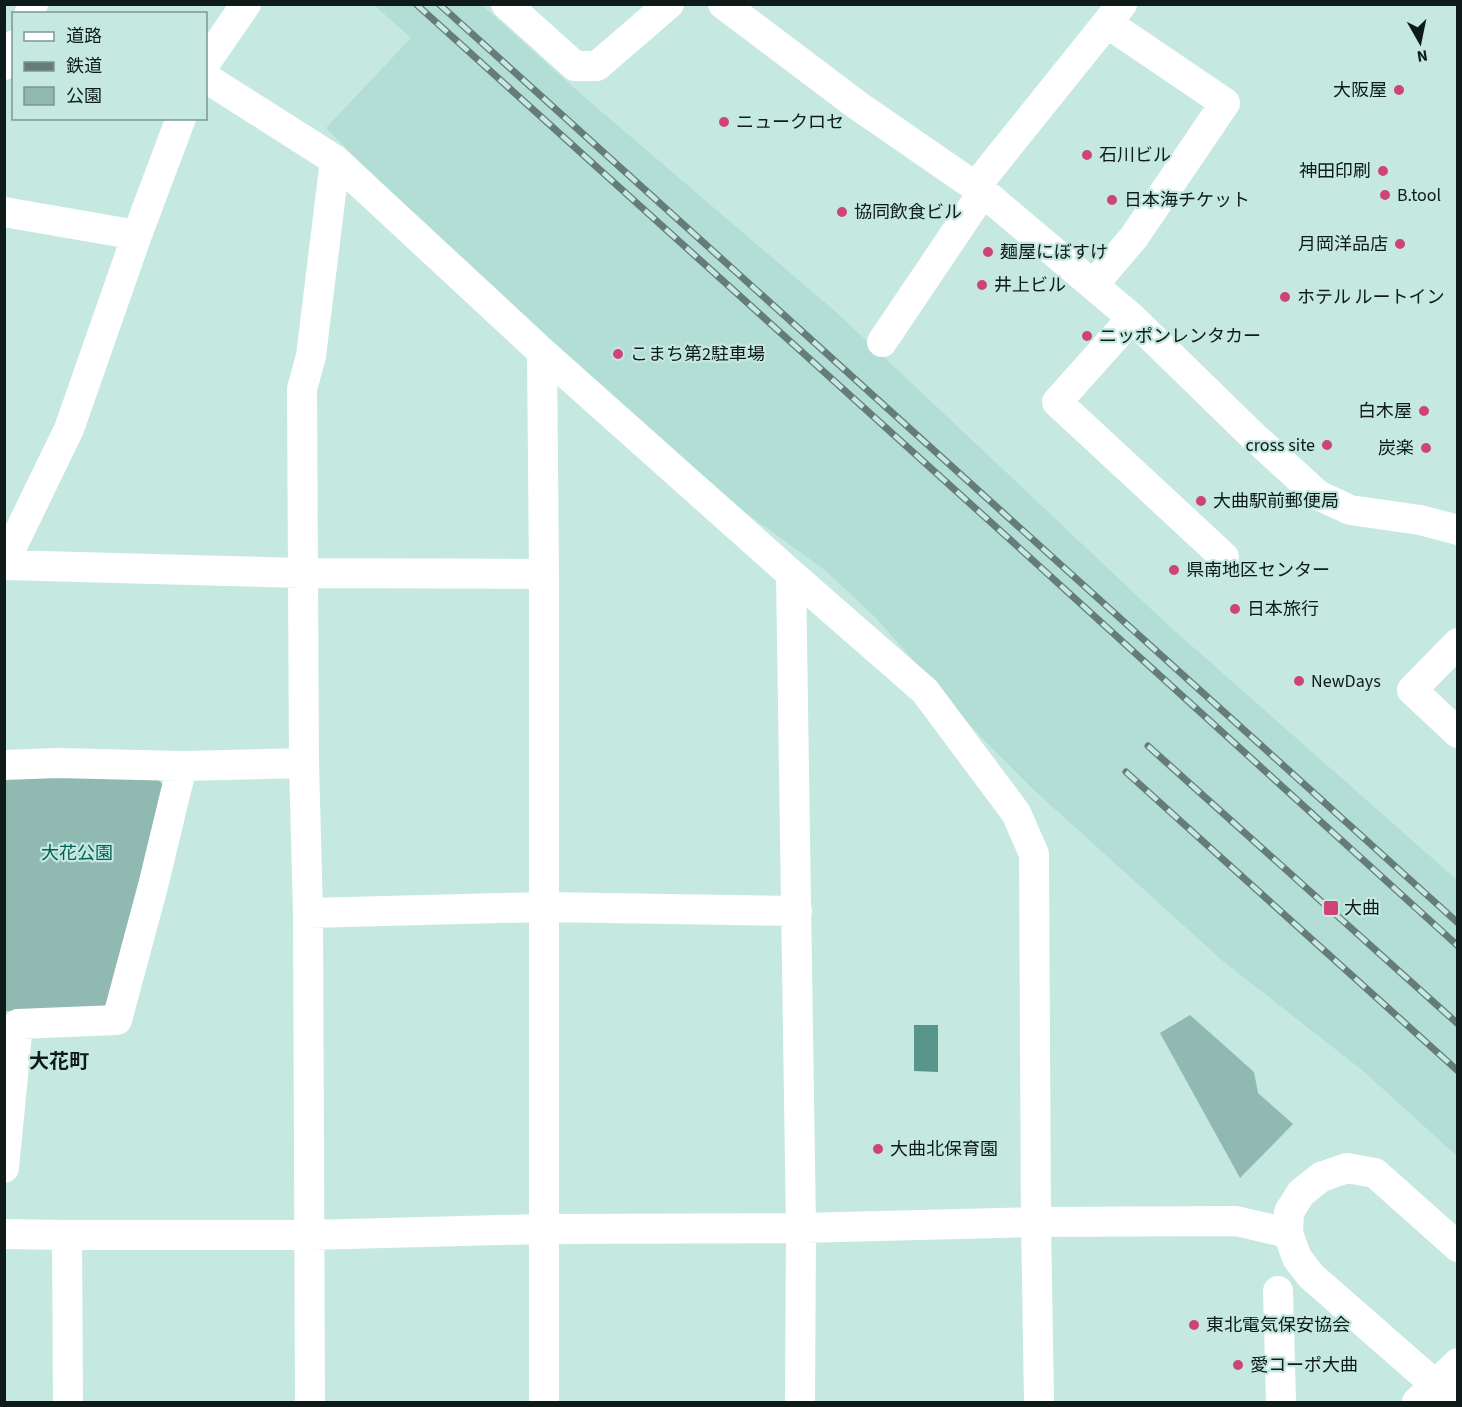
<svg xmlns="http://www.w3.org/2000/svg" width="1462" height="1407" viewBox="0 0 1462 1407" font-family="'Source Sans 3','Noto Sans JP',sans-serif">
	<rect width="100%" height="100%" fill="#c5e8e1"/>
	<path fill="#b2ded5" d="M 374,5 L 482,5 L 583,96 L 836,312 L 1168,625 L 1457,880 L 1457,1156 L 1362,1070 L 1224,962 L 1035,791 L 980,736 L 875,617 L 826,571 L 749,515 L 523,322 L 465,267 L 326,128 L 411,38 Z"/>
	<path fill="#90b9b1" d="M 5,778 L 156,778 L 167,788 L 114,999 L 100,1012 L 5,1011 Z
		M 1190,1015 L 1254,1072 L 1258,1093 L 1293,1124 L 1240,1178 L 1160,1033 Z"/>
	<path fill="#58968c" d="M 914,1025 L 938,1025 L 938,1072 L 914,1071 Z"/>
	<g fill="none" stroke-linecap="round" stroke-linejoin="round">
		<path stroke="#fff" stroke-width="30" d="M 506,4 L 575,66 L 597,66 L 669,4
			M 723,4 L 857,105 L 983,192 L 1132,318 L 1252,435 L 1318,495 L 1350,510 L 1420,520 L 1458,530
			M 29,14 L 33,4
			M 206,62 L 246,4
			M 4,65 L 14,45
			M 206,78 L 335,160 L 542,352 L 791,574 L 925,691 L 1016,813 L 1034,854 L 1036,1222 L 1039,1402
			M 976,186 L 1122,4
			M 4,212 L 137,235
			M 1094,284 L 1134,237 L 1225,103 L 1107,23
			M 1132,318 L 1057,402 L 1224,557
			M 882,342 L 983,192
			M 542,352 L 544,574 L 544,1402
			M 4,563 L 69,429 L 137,235 L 181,118
			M 4,565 L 303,573 L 544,574
			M 791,574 L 801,1228 L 800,1402
			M 1458,643 L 1412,690 L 1458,733
			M 4,765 L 57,763 L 182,766 L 304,763
			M 308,913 L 543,907 L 797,911
			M 4,1168 L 18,1024 L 117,1020 L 153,886 L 182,766
			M 4,1234 L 67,1235 L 308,1235 L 543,1229 L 801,1228 L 1036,1222 L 1236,1221 L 1288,1233
			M 67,1235 L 68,1402
			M 1278,1291 L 1281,1402
			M 310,1402 L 308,913 L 304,763 L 302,389 L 311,356 L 335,160
			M 1417,1402 L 1458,1363
			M 1455,1402 L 1311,1276 L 1297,1258 L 1288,1233 L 1289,1212 L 1301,1193 L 1321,1177 L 1347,1168 L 1375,1173 L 1458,1247"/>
		<defs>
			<path id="rail" d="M 416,4 L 1016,545 L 1458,946
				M 439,4 L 1458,923
				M 1148,746 L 1458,1024
				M 1126,772 L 1458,1071"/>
		</defs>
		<use href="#rail" stroke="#657c78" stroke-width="7"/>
		<use href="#rail" stroke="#c5e8e1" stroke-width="4.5" stroke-dasharray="14" stroke-linecap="butt"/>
	</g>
	<g fill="#cf4477" stroke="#c5e8e1" stroke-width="2">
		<circle cx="1399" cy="90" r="6"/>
		<circle cx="724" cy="122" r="6"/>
		<circle cx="1087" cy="155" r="6"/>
		<circle cx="1383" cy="171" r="6"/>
		<circle cx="1385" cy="195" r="6"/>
		<circle cx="1112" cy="200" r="6"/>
		<circle cx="842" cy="212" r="6"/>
		<circle cx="1400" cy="244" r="6"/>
		<circle cx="988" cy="252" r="6"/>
		<circle cx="982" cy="285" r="6"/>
		<circle cx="1285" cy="297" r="6"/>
		<circle cx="1087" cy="336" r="6"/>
		<circle cx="618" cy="354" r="6"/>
		<circle cx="1424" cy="411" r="6"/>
		<circle cx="1327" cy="445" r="6"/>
		<circle cx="1426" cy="448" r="6"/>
		<circle cx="1201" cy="501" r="6"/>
		<circle cx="1174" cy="570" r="6"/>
		<circle cx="1235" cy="609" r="6"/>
		<circle cx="1299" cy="681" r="6"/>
		<rect x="1323" y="900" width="16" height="16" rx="3"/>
		<circle cx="878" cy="1149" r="6"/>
		<circle cx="1194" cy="1325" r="6"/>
		<circle cx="1238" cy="1365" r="6"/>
	</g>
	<g text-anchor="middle" stroke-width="4.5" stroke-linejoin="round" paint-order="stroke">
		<g font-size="18" fill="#0e1b19" stroke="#c5e8e1" text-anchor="start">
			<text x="1387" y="96" text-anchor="end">大阪屋</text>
			<text x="736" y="128">ニュークロセ</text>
			<text x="1099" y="161">石川ビル</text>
			<text x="1371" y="177" text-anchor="end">神田印刷</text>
			<text x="1397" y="201">B.tool</text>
			<text x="1124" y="206">日本海チケット</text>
			<text x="854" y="218">協同飲食ビル</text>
			<text x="1388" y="250" text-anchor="end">月岡洋品店</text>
			<text x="1000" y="258">麺屋にぼすけ</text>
			<text x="994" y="291">井上ビル</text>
			<text x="1297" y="303">ホテル ルートイン</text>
			<text x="1099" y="342">ニッポンレンタカー</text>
			<text x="630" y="360">こまち第2駐車場</text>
			<text x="1412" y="417" text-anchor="end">白木屋</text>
			<text x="1315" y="451" text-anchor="end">cross site</text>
			<text x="1414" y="454" text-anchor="end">炭楽</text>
			<text x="1213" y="507">大曲駅前郵便局</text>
			<text x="1186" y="576">県南地区センター</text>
			<text x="1247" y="615">日本旅行</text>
			<text x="1311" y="687">NewDays</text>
			<text x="1344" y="914">大曲</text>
			<text x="890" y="1155">大曲北保育園</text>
			<text x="1206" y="1331">東北電気保安協会</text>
			<text x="1250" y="1371">愛コーポ大曲</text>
		</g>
		<g font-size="18" fill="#015f54" stroke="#c5e8e1">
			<text x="77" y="859">大花公園</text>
		</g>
		<g font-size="20" font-weight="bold" fill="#0e1b19" stroke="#c5e8e1">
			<text x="59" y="1068">大花町</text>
		</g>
	</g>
	<rect width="1462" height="1407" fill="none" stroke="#0e1b19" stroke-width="12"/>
	<rect x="12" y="12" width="195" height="108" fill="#c5e8e1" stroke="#7c9691" stroke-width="1.5"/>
	<rect x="24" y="32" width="30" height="9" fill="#ffffff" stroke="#7c9691" stroke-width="1.5"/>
	<text x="66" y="42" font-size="18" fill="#0e1b19">道路</text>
	<rect x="24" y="62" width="30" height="9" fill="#657c78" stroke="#7c9691" stroke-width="1.5"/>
	<text x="66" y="72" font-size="18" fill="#0e1b19">鉄道</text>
	<rect x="24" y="87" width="30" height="18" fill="#90b9b1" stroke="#7c9691" stroke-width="1.5"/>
	<text x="66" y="102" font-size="18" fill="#0e1b19">公園</text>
	<g transform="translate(1420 42) rotate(171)" stroke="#c5e8e1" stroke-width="4.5" paint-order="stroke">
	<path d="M0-4.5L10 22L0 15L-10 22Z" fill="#0e1b19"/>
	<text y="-9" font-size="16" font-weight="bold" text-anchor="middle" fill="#0e1b19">N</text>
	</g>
</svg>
